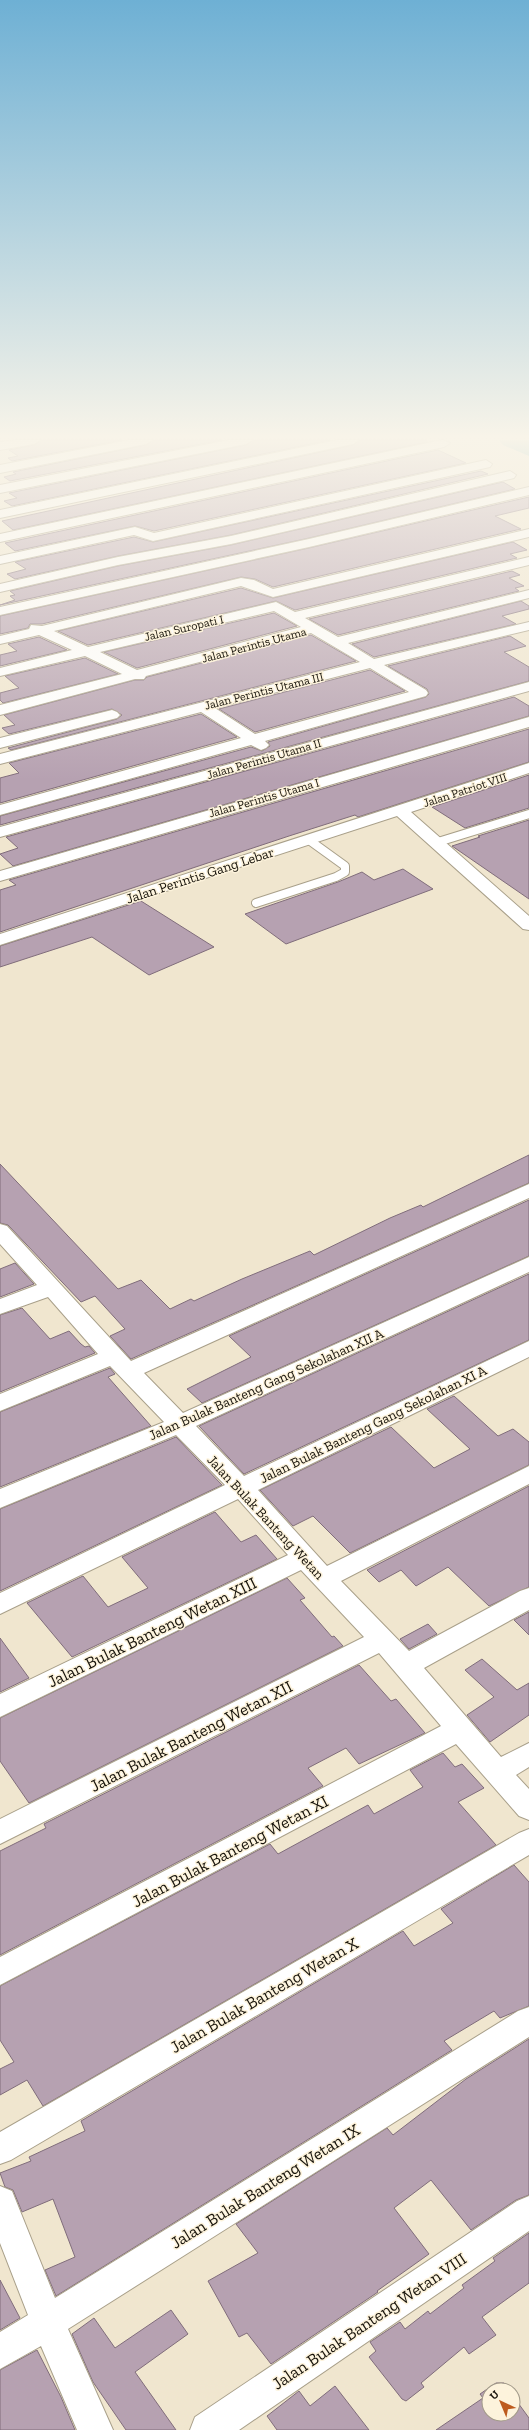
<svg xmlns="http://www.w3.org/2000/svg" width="529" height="2430" viewBox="0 0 529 2430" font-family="'Zilla Slab',serif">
	<rect width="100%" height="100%" fill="#f0e6cf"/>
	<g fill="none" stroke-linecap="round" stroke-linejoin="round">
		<path fill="#57aab7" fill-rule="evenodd" d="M 499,440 L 529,440 L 529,456 L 503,445 Z"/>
	</g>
	<path fill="#b6a1b1" stroke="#806d7b" d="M 41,440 L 122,440 L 12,461 L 8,458 L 18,456 L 9,450 L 34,445 Z
		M 153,440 L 222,440 L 10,481 L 4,477 L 16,474 L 13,472 L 146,445 Z
		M 253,440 L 330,440 L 12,506 L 4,501 L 17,498 L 9,493 L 246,445 Z
		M 360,440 L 427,440 L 427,442 L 13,530 L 2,521 L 353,445 Z
		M 438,450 L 466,463 L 154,531 L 135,526 L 15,551 L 5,543 Z
		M 481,471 L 488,474 L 231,535 L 118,556 L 15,579 L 7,574 L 26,569 L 15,562 L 134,537 L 153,542 Z
		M 503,482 L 515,489 L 309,538 L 0,605 L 15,600 L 10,596 L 15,595 L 10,591 L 118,566 L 231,545 Z
		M 529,497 L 529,508 L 495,516 L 521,529 L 273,587 L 255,579 L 241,577 L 42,624 L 30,624 L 28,628 L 0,634 L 0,616 L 309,548 Z
		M 513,542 L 527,550 L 510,554 L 517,558 L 295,610 L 276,601 L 88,645 L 58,631 L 241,588 L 273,598 Z
		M 512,571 L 520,575 L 509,578 L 524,586 L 515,588 L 519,591 L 338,635 L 309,619 Z
		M 521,601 L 529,606 L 529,609 L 502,616 L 516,624 L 374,657 L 352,644 Z
		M 274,613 L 297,626 L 137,668 L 104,652 Z
		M 311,635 L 356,661 L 11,750 L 8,748 L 117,719 L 122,715 L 112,709 L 9,734 L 2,728 L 15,725 L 4,715 L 135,680 L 144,680 L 147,677 Z
		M 510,636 L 526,646 L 504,652 L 529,667 L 529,681 L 0,825 L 0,816 L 251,747 L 262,751 L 270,746 L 268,742 L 426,697 L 429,694 L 427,689 L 388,666 Z
		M 39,637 L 67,650 L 0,666 L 0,655 L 17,651 L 8,644 Z
		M 85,658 L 118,674 L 3,703 L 0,700 L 0,693 L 19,688 L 5,676 Z
		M 370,670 L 405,691 L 255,732 L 219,709 Z
		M 514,697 L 529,706 L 529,716 L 13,866 L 0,854 L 18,848 L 6,837 Z
		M 201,714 L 237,737 L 0,803 L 0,778 L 19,773 L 9,763 Z
		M 529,729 L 529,762 L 358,817 L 355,815 L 289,836 L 0,932 L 0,890 L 16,885 L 9,880 Z
		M 529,775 L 529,808 L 465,828 L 432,807 Z
		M 529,820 L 529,899 L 452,846 L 480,837 L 478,836 Z
		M 403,869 L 433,889 L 286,944 L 245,914 L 338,882 L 362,872 L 374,880 Z
		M 141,901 L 214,947 L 149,975 L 92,937 L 0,967 L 0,946 Z
		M 529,1155 L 529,1183 L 131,1359 L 110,1336 L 125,1329 L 95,1296 L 81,1302 L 8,1225 L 0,1223 L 0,1164 L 118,1289 L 141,1280 L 170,1309 L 191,1299 L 194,1301 L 242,1279 L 310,1251 L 314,1255 L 390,1218 L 421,1205 L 423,1207 Z
		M 529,1200 L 529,1256 L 202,1403 L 187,1389 L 251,1357 L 229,1336 Z
		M 15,1263 L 34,1284 L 0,1297 L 0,1269 Z
		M 529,1274 L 529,1340 L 244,1474 L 199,1426 Z
		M 22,1308 L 50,1339 L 69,1331 L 81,1344 L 85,1347 L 89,1346 L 95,1353 L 0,1392 L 0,1315 Z
		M 110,1368 L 115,1374 L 108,1377 L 151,1426 L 0,1487 L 0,1412 Z
		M 454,1396 L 498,1436 L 513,1429 L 529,1442 L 529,1465 L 350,1553 L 313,1516 L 293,1526 L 260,1490 L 391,1427 L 434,1468 L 470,1449 L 427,1409 Z
		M 176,1437 L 222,1485 L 0,1591 L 0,1509 Z
		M 529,1486 L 529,1587 L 489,1606 L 448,1567 L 416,1586 L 401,1570 L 379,1582 L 367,1570 Z
		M 215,1512 L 241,1542 L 256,1535 L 277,1559 L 72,1657 L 27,1603 L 83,1576 L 108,1607 L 148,1588 L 122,1557 Z
		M 287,1578 L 305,1598 L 300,1600 L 332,1637 L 334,1636 L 343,1646 L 29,1803 L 0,1761 L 0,1718 Z
		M 529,1612 L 529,1635 L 514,1620 Z
		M 428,1624 L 437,1634 L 409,1649 L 400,1639 Z
		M 0,1638 L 29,1678 L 0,1692 Z
		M 482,1659 L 517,1690 L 529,1683 L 529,1715 L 490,1742 L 467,1715 L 494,1697 L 465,1670 Z
		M 359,1665 L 391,1701 L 396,1699 L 425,1733 L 359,1764 L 346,1748 L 308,1768 L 323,1786 L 0,1955 L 0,1851 L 46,1828 L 44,1824 Z
		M 443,1753 L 455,1767 L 462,1764 L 484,1788 L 458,1802 L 496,1845 L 43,2106 L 27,2080 L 0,2095 L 0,2069 L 14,2062 L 0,2040 L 0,1986 L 270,1844 L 278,1854 L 368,1805 L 374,1814 L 423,1787 L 410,1770 Z
		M 514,1865 L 529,1882 L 529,2006 L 500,2018 L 494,2011 L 444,2041 L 452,2050 L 56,2296 L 45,2270 L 75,2257 L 53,2199 L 22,2212 L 13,2190 L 5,2187 L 0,2173 L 31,2161 L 29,2157 L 85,2131 L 81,2121 L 403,1931 L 414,1946 L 453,1923 L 441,1909 Z
		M 529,2039 L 529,2195 L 516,2200 L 471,2230 L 431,2180 L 394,2208 L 429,2254 L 377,2291 L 378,2292 L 271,2364 L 247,2333 L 239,2337 L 208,2281 L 258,2253 L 236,2224 L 387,2128 L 393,2135 L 466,2079 Z
		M 529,2233 L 529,2283 L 482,2317 L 496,2335 L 469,2354 L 464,2347 L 421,2383 L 424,2387 L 406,2401 L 402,2399 L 369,2357 L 376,2351 L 370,2342 L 400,2322 L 405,2329 L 428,2311 L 430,2314 L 464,2288 L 462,2285 L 495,2261 L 493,2258 Z
		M 0,2280 L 20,2318 L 0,2330 Z
		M 171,2310 L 188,2334 L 135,2372 L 176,2430 L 126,2430 L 93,2382 L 72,2334 L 94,2318 L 115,2348 Z
		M 37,2350 L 61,2397 L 75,2430 L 0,2430 L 0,2370 Z
		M 496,2383 L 504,2383 L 509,2390 L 489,2390 L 489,2414 L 513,2414 L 513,2396 L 529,2418 L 529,2430 L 436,2430 L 483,2398 L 480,2394 Z
		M 335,2386 L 369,2430 L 277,2430 L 267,2416 L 299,2391 L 310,2406 Z"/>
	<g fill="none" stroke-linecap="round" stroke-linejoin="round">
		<defs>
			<path id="service" d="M 438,842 L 529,814
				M 256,903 L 336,877 L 345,872 L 345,866 L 309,840"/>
			<path id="minor" d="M 15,440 L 40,440 L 34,444 L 0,450 L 0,442 Z
				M 129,440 L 152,440 L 146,444 L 0,473 L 0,465 Z
				M 229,440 L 252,440 L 246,444 L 0,493 L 0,485 Z
				M 337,440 L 359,440 L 353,444 L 0,518 L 0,510 Z
				M 442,440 L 450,443 L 444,447 L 0,542 L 0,534 Z
				M 486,460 L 492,464 L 490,467 L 153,541 L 134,535 L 0,564 L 0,556 L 135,527 L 154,533 Z
				M 510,471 L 516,475 L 514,478 L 231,544 L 118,565 L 0,592 L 0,584 L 118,557 L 231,536 Z
				M 529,487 L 529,495 L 309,547 L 0,615 L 0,607 L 309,539 Z
				M 529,529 L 529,537 L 273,597 L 241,586 L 54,631 L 88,647 L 276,602 L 295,612 L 529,557 L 529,565 L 305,618 L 338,637 L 529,590 L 529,598 L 348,643 L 374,659 L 529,622 L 529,630 L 384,665 L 426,690 L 428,693 L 426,696 L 265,741 L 269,745 L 266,748 L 261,750 L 251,745 L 0,815 L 0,805 L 241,738 L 201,712 L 0,764 L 0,754 L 360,662 L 311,633 L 146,676 L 144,679 L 135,679 L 0,715 L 0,705 L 122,674 L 85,656 L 0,676 L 0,668 L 72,650 L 39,635 L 0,644 L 0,636 L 29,629 L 31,625 L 42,626 L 241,578 L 254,580 L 273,589 ZM 274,611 L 301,627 L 137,670 L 100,652 ZM 370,668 L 409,692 L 255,734 L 215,708 Z
				M 529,682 L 529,691 L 0,837 L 0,827 Z
				M 112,710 L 117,712 L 120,715 L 117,718 L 0,748 L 0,738 Z
				M 529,717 L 529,727 L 0,881 L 0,871 Z
				M 529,763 L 529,773 L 411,812 L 529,916 L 529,930 L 523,929 L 397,816 L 0,945 L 0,934 Z
				M 529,1184 L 529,1198 L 144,1373 L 183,1413 L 529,1257 L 529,1272 L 196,1426 L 244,1476 L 529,1341 L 529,1357 L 258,1490 L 327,1566 L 529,1466 L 529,1484 L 341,1581 L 409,1651 L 520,1591 L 529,1588 L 529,1610 L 424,1668 L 501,1757 L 529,1743 L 529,1767 L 516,1775 L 529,1789 L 529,1820 L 519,1816 L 456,1744 L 0,1985 L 0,1957 L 441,1726 L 379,1653 L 0,1844 L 0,1819 L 364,1637 L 301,1570 L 0,1717 L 0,1694 L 288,1555 L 238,1499 L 0,1614 L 0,1593 L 225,1485 L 176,1435 L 0,1508 L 0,1489 L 164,1422 L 110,1366 L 0,1411 L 0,1394 L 98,1354 L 48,1297 L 0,1314 L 0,1299 L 37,1285 L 0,1244 L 0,1224 L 7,1226 L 131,1361 Z
				M 529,1829 L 529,1855 L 11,2160 L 0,2164 L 0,2132 L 519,1833 Z
				M 529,2007 L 529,2037 L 68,2329 L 113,2430 L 77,2430 L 41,2346 L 0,2369 L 0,2332 L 28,2315 L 0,2243 L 0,2186 L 12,2191 L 55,2298 L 518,2011 Z
				M 529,2196 L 529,2231 L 239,2430 L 190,2430 L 195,2417 L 517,2201 Z"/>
		</defs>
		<use href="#service" stroke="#a9a08a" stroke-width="10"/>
		<use href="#minor" stroke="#a9a08a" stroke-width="2"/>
		<use href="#service" stroke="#fff" stroke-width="8"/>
		<use href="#minor" fill="#fff" fill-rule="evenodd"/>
	</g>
	<linearGradient id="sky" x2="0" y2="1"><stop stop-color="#6eb0d4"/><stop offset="0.56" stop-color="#f8f4e9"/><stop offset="1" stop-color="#f8f4e9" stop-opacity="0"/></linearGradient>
	<rect width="529" height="780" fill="url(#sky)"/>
	<g text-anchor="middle" stroke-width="3" stroke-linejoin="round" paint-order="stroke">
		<g font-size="12" fill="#17130b" stroke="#fdf3dc">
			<text transform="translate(184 628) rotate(-13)" y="4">Jalan Suropati I</text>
			<text transform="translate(254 645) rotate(-15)" y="4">Jalan Perintis Utama</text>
			<text transform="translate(264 691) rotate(-14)" y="4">Jalan Perintis Utama III</text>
			<text transform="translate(264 759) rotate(-16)" y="4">Jalan Perintis Utama II</text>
			<text transform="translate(465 790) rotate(-18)" y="4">Jalan Patriot VIII</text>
			<text transform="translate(264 798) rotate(-16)" y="4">Jalan Perintis Utama I</text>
		</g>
		<g font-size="14" fill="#17130b" stroke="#fdf3dc">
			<text transform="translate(200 875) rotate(-18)" y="5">Jalan Perintis Gang Lebar</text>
			<text transform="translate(266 1384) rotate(-24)" y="5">Jalan Bulak Banteng Gang Sekolahan XII A</text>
			<text transform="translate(373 1424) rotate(-26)" y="5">Jalan Bulak Banteng Gang Sekolahan XI A</text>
			<text transform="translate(266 1517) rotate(47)" y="5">Jalan Bulak Banteng Wetan</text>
		</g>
		<g font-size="17" fill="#17130b" stroke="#fdf3dc">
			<text transform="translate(152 1632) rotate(-26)" y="6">Jalan Bulak Banteng Wetan XIII</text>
			<text transform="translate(191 1736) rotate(-27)" y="6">Jalan Bulak Banteng Wetan XII</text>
			<text transform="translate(230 1851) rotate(-28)" y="6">Jalan Bulak Banteng Wetan XI</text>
			<text transform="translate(264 1995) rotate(-30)" y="6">Jalan Bulak Banteng Wetan X</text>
			<text transform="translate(265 2186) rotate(-32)" y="6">Jalan Bulak Banteng Wetan IX</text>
			<text transform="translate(369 2321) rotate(-34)" y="6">Jalan Bulak Banteng Wetan VIII</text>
		</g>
	</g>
	<g transform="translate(501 2402) rotate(316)"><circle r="19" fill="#fdf3dc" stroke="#a19988"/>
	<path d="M0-3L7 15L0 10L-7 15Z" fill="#bd5b1e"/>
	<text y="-6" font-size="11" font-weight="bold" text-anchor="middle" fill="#17130b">U</text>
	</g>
</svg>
